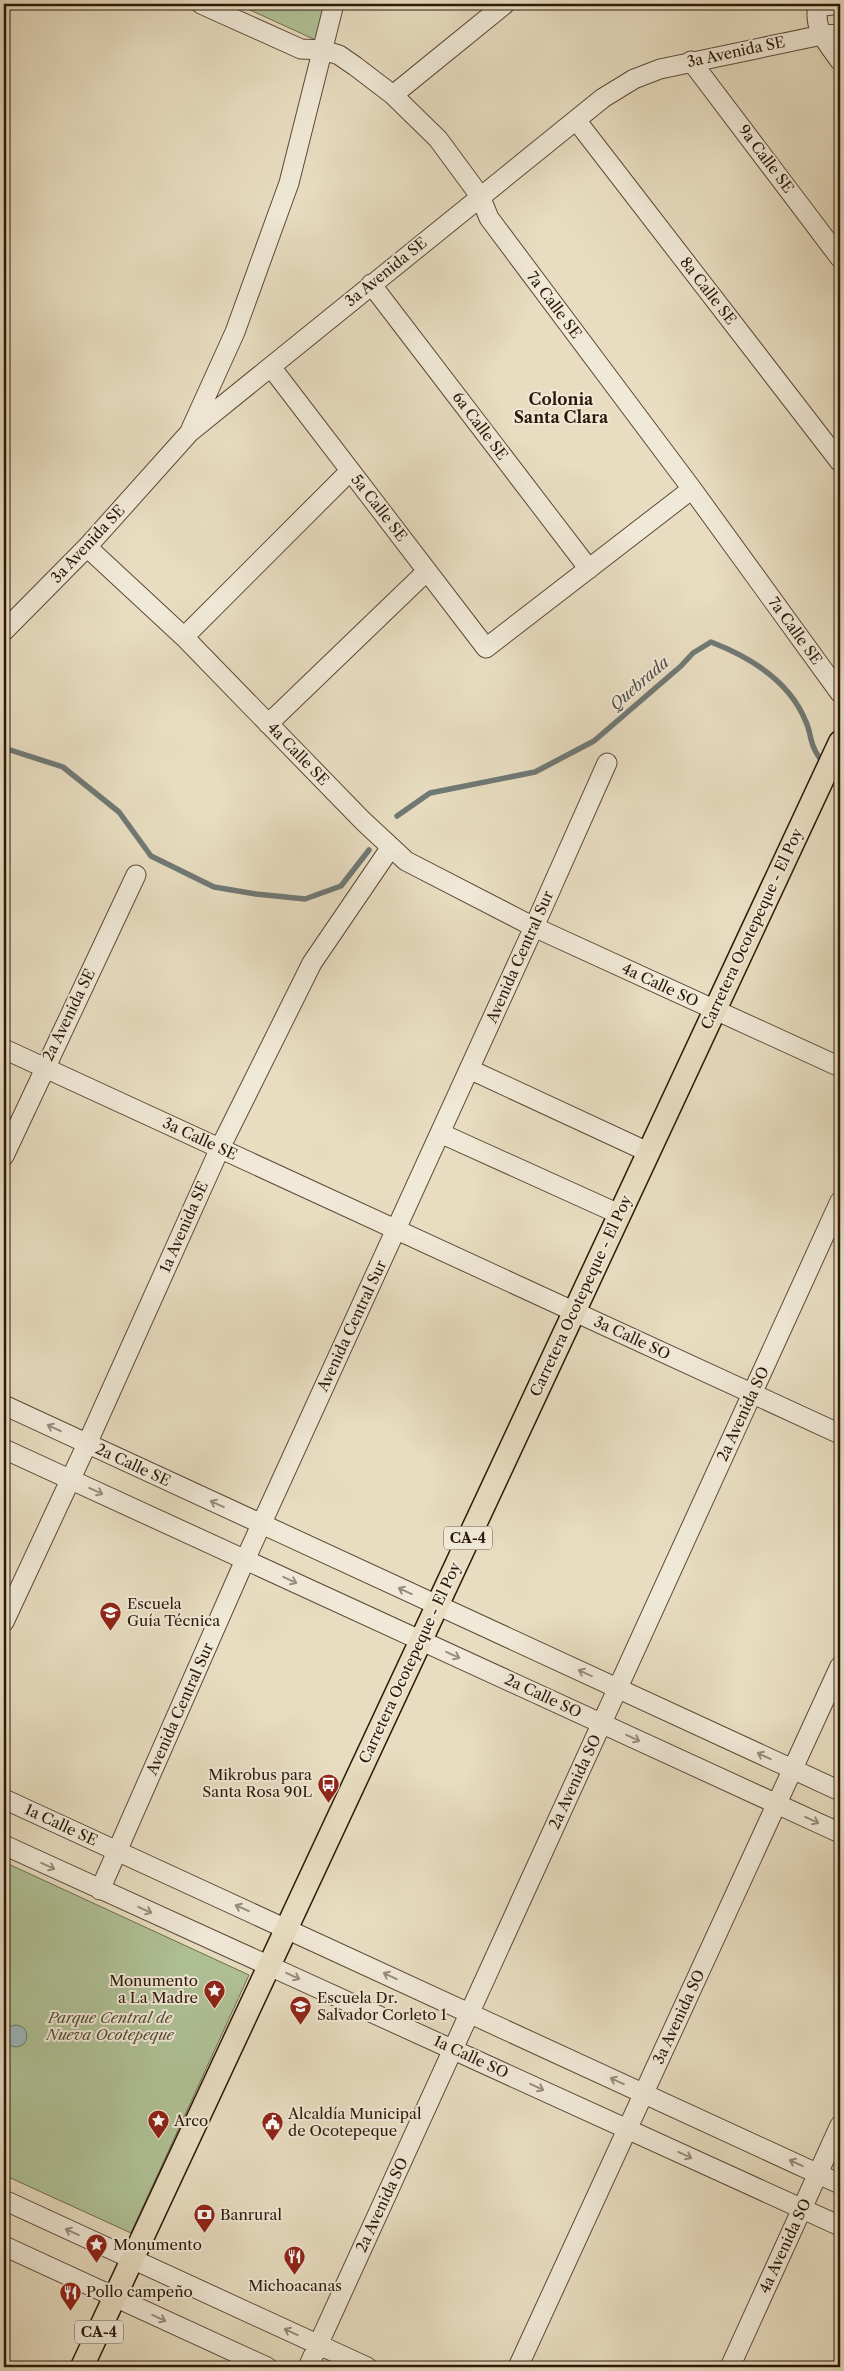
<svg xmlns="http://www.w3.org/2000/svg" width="844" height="2371" viewBox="0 0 844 2371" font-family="'Libre Caslon Text',serif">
	<rect width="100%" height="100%" fill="#e8ddc1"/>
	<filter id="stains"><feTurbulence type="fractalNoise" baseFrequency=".004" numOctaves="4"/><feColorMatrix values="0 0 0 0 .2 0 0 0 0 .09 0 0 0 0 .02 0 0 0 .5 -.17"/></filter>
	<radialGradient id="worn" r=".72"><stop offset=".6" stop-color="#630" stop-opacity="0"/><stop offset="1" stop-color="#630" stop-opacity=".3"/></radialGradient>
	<path fill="#b0c297" stroke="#6e6e50" d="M 237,4 L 326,4 L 320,42 Z
		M 4,1862 L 249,1975 L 131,2233 L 4,2175 Z"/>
	<path fill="#9cb9bd" stroke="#707975" d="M5 2036a11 11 0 1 1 22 0a11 11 0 1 1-22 0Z"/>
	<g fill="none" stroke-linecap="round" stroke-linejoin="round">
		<path stroke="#707975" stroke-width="5.5" d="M 4,748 L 63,767 L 119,812 L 151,856 L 214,887 L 256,894 L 305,899 L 341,886 L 369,850
			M 831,775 L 840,789
			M 397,816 L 430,793 L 535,772 L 594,741 L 681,666 L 693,653 L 711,642 C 750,657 790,681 806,722 C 810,730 810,740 814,748 C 816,754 821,759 824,765"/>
		<defs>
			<path id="minor" d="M 201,4 L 301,49 L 323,50 L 339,55 L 355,66 L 393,95 L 438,139 L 480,196 L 489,218 L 692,489 L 840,693
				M 818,4 C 813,29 826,41 840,61
				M 817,7 L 839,4
				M 691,61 L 840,258
				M 393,95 L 505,4
				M 576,120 L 840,462
				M 371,284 L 589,569
				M 271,367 L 486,648 L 692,489
				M 191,429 L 235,332 L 289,183 L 334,4
				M 87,547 L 184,637 L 363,821 L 406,861 L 534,927 L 840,1067
				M 4,631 L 87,547 L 190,432 L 603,98 L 634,79 L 660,69 L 822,35 L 840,34
				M 184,637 L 350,471
				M 268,724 L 427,571
				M 4,1049 L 840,1434
				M 469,1069 L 648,1152
				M 440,1133 L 619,1214
				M 4,1156 L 136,875
				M 4,1405 L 840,1791
				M 4,1449 L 840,1833
				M 4,1622 L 87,1444 L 220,1148 L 312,963 L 391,847
				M 4,1799 L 840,2184
				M 4,1845 L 840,2226
				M 100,1890 L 245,1560 L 534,927 L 607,763
				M 4,2200 L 367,2367
				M 4,2246 L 267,2367
				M 308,2367 L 840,1201
				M 518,2367 L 840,1666
				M 730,2367 L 840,2125"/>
			<path id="major" d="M 82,2367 L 840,742"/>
		</defs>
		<use href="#minor" stroke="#5c4a38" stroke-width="21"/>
		<use href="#major" stroke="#2d190a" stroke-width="25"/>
		<use href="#minor" stroke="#f0e9d7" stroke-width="19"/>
		<use href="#major" stroke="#e8ddc1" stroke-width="22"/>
	</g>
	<defs><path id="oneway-shaft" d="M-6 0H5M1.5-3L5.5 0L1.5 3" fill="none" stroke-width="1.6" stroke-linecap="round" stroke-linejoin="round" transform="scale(1.25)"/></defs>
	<g stroke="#988b7b">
		<use href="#oneway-shaft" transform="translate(54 1428) rotate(-155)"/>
		<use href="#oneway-shaft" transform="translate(96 1491) rotate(25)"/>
		<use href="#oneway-shaft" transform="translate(217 1504) rotate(-155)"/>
		<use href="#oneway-shaft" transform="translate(290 1580) rotate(25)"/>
		<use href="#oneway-shaft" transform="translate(405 1591) rotate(-155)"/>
		<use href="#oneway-shaft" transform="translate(453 1655) rotate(25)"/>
		<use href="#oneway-shaft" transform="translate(585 1673) rotate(-155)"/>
		<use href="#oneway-shaft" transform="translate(633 1738) rotate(25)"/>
		<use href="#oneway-shaft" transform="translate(764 1756) rotate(-155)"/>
		<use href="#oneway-shaft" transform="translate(812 1820) rotate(25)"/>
		<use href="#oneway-shaft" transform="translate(48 1866) rotate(25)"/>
		<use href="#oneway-shaft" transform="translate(242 1908) rotate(-156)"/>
		<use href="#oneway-shaft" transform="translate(145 1910) rotate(24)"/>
		<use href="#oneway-shaft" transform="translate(293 1976) rotate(25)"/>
		<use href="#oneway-shaft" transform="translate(390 1976) rotate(-155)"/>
		<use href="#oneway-shaft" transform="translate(617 2081) rotate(-155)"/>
		<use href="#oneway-shaft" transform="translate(537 2087) rotate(25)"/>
		<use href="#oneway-shaft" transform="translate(685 2155) rotate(25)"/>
		<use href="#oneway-shaft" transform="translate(796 2163) rotate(-155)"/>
		<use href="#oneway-shaft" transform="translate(72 2232) rotate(-155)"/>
		<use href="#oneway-shaft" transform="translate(159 2318) rotate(25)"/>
		<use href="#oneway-shaft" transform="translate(291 2332) rotate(-155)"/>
	</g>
	<defs>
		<symbol id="school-pin" viewBox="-11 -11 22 30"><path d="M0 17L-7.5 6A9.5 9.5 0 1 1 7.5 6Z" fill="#8f2418" stroke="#f0e9d7"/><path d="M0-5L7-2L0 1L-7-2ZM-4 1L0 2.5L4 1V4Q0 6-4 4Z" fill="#fff"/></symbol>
		<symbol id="bus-pin" viewBox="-11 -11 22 30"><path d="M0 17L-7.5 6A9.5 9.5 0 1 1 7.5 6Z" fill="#8f2418" stroke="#f0e9d7"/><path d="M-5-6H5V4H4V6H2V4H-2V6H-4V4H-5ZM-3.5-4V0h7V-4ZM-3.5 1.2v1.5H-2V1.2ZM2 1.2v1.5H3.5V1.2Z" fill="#fff"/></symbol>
		<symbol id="sight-pin" viewBox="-11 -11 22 30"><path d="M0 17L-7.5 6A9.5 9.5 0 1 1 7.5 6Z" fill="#8f2418" stroke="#f0e9d7"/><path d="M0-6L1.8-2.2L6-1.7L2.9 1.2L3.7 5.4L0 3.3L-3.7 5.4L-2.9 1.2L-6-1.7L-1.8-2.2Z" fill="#fff"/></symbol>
		<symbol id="civic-pin" viewBox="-11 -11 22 30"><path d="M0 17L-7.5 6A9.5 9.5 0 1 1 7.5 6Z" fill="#8f2418" stroke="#f0e9d7"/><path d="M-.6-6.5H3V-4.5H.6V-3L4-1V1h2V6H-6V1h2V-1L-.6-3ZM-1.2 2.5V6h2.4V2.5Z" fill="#fff"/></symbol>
		<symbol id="bank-pin" viewBox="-11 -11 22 30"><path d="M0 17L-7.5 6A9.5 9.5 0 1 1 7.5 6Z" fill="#8f2418" stroke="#f0e9d7"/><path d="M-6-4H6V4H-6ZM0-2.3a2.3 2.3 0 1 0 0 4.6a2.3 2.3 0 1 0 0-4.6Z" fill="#fff"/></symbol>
		<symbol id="restaurant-pin" viewBox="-11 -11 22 30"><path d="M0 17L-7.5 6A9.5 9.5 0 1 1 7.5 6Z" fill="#8f2418" stroke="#f0e9d7"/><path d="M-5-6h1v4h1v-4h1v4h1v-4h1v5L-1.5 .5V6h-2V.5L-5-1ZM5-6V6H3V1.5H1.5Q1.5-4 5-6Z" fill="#fff"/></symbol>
	</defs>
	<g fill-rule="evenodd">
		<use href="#school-pin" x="98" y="1600" width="25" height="34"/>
		<use href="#bus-pin" x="316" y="1772" width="25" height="34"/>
		<use href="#sight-pin" x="202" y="1978" width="25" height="34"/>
		<use href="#school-pin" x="288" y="1994" width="25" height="34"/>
		<use href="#sight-pin" x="146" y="2108" width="25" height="34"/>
		<use href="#civic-pin" x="260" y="2110" width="25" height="34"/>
		<use href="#bank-pin" x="192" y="2202" width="25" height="34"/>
		<use href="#sight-pin" x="84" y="2232" width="25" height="34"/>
		<use href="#restaurant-pin" x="282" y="2244" width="25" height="34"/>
		<use href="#restaurant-pin" x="58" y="2280" width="25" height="34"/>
	</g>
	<g text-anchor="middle" stroke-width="4" stroke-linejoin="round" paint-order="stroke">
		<g fill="#f0e9d7" stroke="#685748" stroke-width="1">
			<rect x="444" y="1526.5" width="48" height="23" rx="4"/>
			<rect x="75" y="2320.5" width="48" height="23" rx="4"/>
		</g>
		<g font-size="14" font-weight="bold" fill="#2d190a">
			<text x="468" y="1543">CA-4</text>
			<text x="99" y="2337">CA-4</text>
		</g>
		<g font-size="15" fill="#2d190a" stroke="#f0e9d7">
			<text transform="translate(736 52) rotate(-12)" y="5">3a Avenida SE</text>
			<text transform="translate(766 159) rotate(53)" y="5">9a Calle SE</text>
			<text transform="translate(386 272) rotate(-39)" y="5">3a Avenida SE</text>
			<text transform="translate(708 291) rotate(52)" y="5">8a Calle SE</text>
			<text transform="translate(554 305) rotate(53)" y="5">7a Calle SE</text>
			<text transform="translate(480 426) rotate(53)" y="5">6a Calle SE</text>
			<text transform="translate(379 508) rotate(52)" y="5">5a Calle SE</text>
			<text transform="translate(88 544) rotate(-47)" y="5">3a Avenida SE</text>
			<text transform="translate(795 631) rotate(54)" y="5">7a Calle SE</text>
			<text transform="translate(298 754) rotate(46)" y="5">4a Calle SE</text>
			<text transform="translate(752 929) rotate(-65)" y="5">Carretera Ocotepeque - El Poy</text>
			<text transform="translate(520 957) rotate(-66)" y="5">Avenida Central Sur</text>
			<text transform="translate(660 985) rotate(25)" y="5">4a Calle SO</text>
			<text transform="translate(69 1015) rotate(-64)" y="5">2a Avenida SE</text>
			<text transform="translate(200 1139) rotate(25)" y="5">3a Calle SE</text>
			<text transform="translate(184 1227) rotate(-66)" y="5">1a Avenida SE</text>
			<text transform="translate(581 1296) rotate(-65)" y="5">Carretera Ocotepeque - El Poy</text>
			<text transform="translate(352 1326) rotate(-65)" y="5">Avenida Central Sur</text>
			<text transform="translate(632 1338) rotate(25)" y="5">3a Calle SO</text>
			<text transform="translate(743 1414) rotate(-65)" y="5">2a Avenida SO</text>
			<text transform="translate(133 1465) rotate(25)" y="5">2a Calle SE</text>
			<text transform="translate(410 1663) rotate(-65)" y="5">Carretera Ocotepeque - El Poy</text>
			<text transform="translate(543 1696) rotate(25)" y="5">2a Calle SO</text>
			<text transform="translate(180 1709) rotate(-66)" y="5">Avenida Central Sur</text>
			<text transform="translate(575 1782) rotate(-65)" y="5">2a Avenida SO</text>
			<text transform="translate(61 1825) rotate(25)" y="5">1a Calle SE</text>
			<text transform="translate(679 2017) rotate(-65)" y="5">3a Avenida SO</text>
			<text transform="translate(471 2057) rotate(25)" y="5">1a Calle SO</text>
			<text transform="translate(382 2205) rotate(-65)" y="5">2a Avenida SO</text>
			<text transform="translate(785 2246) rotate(-65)" y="5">4a Avenida SO</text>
		</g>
		<g font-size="15" fill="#2d190a" stroke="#f0e9d7" text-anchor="start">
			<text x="127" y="1609">Escuela<tspan x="127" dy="17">Guía Técnica</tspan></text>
			<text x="312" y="1780" text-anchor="end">Mikrobus para<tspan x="312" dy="17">Santa Rosa 90L</tspan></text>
			<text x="198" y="1986" text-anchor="end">Monumento<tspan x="198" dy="17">a La Madre</tspan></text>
			<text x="317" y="2003">Escuela Dr.<tspan x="317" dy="17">Salvador Corleto 1</tspan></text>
			<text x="288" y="2119">Alcaldía Municipal<tspan x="288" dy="17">de Ocotepeque</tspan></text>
			<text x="174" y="2126">Arco</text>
			<text x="220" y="2220">Banrural</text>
			<text x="113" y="2250">Monumento</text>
			<text x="295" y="2291" text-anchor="middle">Michoacanas</text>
			<text x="86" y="2297">Pollo campeño</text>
		</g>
		<g font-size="15" font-style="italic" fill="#544c34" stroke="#f0e9d7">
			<text x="110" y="2023">Parque Central de<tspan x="110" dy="17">Nueva Ocotepeque</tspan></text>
		</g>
		<g font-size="16" font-weight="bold" fill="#2d190a" stroke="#f0e9d7">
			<text x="561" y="405">Colonia<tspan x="561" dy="18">Santa Clara</tspan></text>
		</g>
		<g font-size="16" font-style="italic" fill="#545149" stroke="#f0e9d7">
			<text transform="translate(639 683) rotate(-41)" y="6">Quebrada</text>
		</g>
	</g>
	<rect width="844" height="2371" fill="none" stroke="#e8ddc1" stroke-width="20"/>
	<rect x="5" y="5" width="834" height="2361" fill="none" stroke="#2d190a" stroke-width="2.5"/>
	<rect x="10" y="10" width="824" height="2351" fill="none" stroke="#2d190a"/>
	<rect width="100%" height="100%" filter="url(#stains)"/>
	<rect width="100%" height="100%" fill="url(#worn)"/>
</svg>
